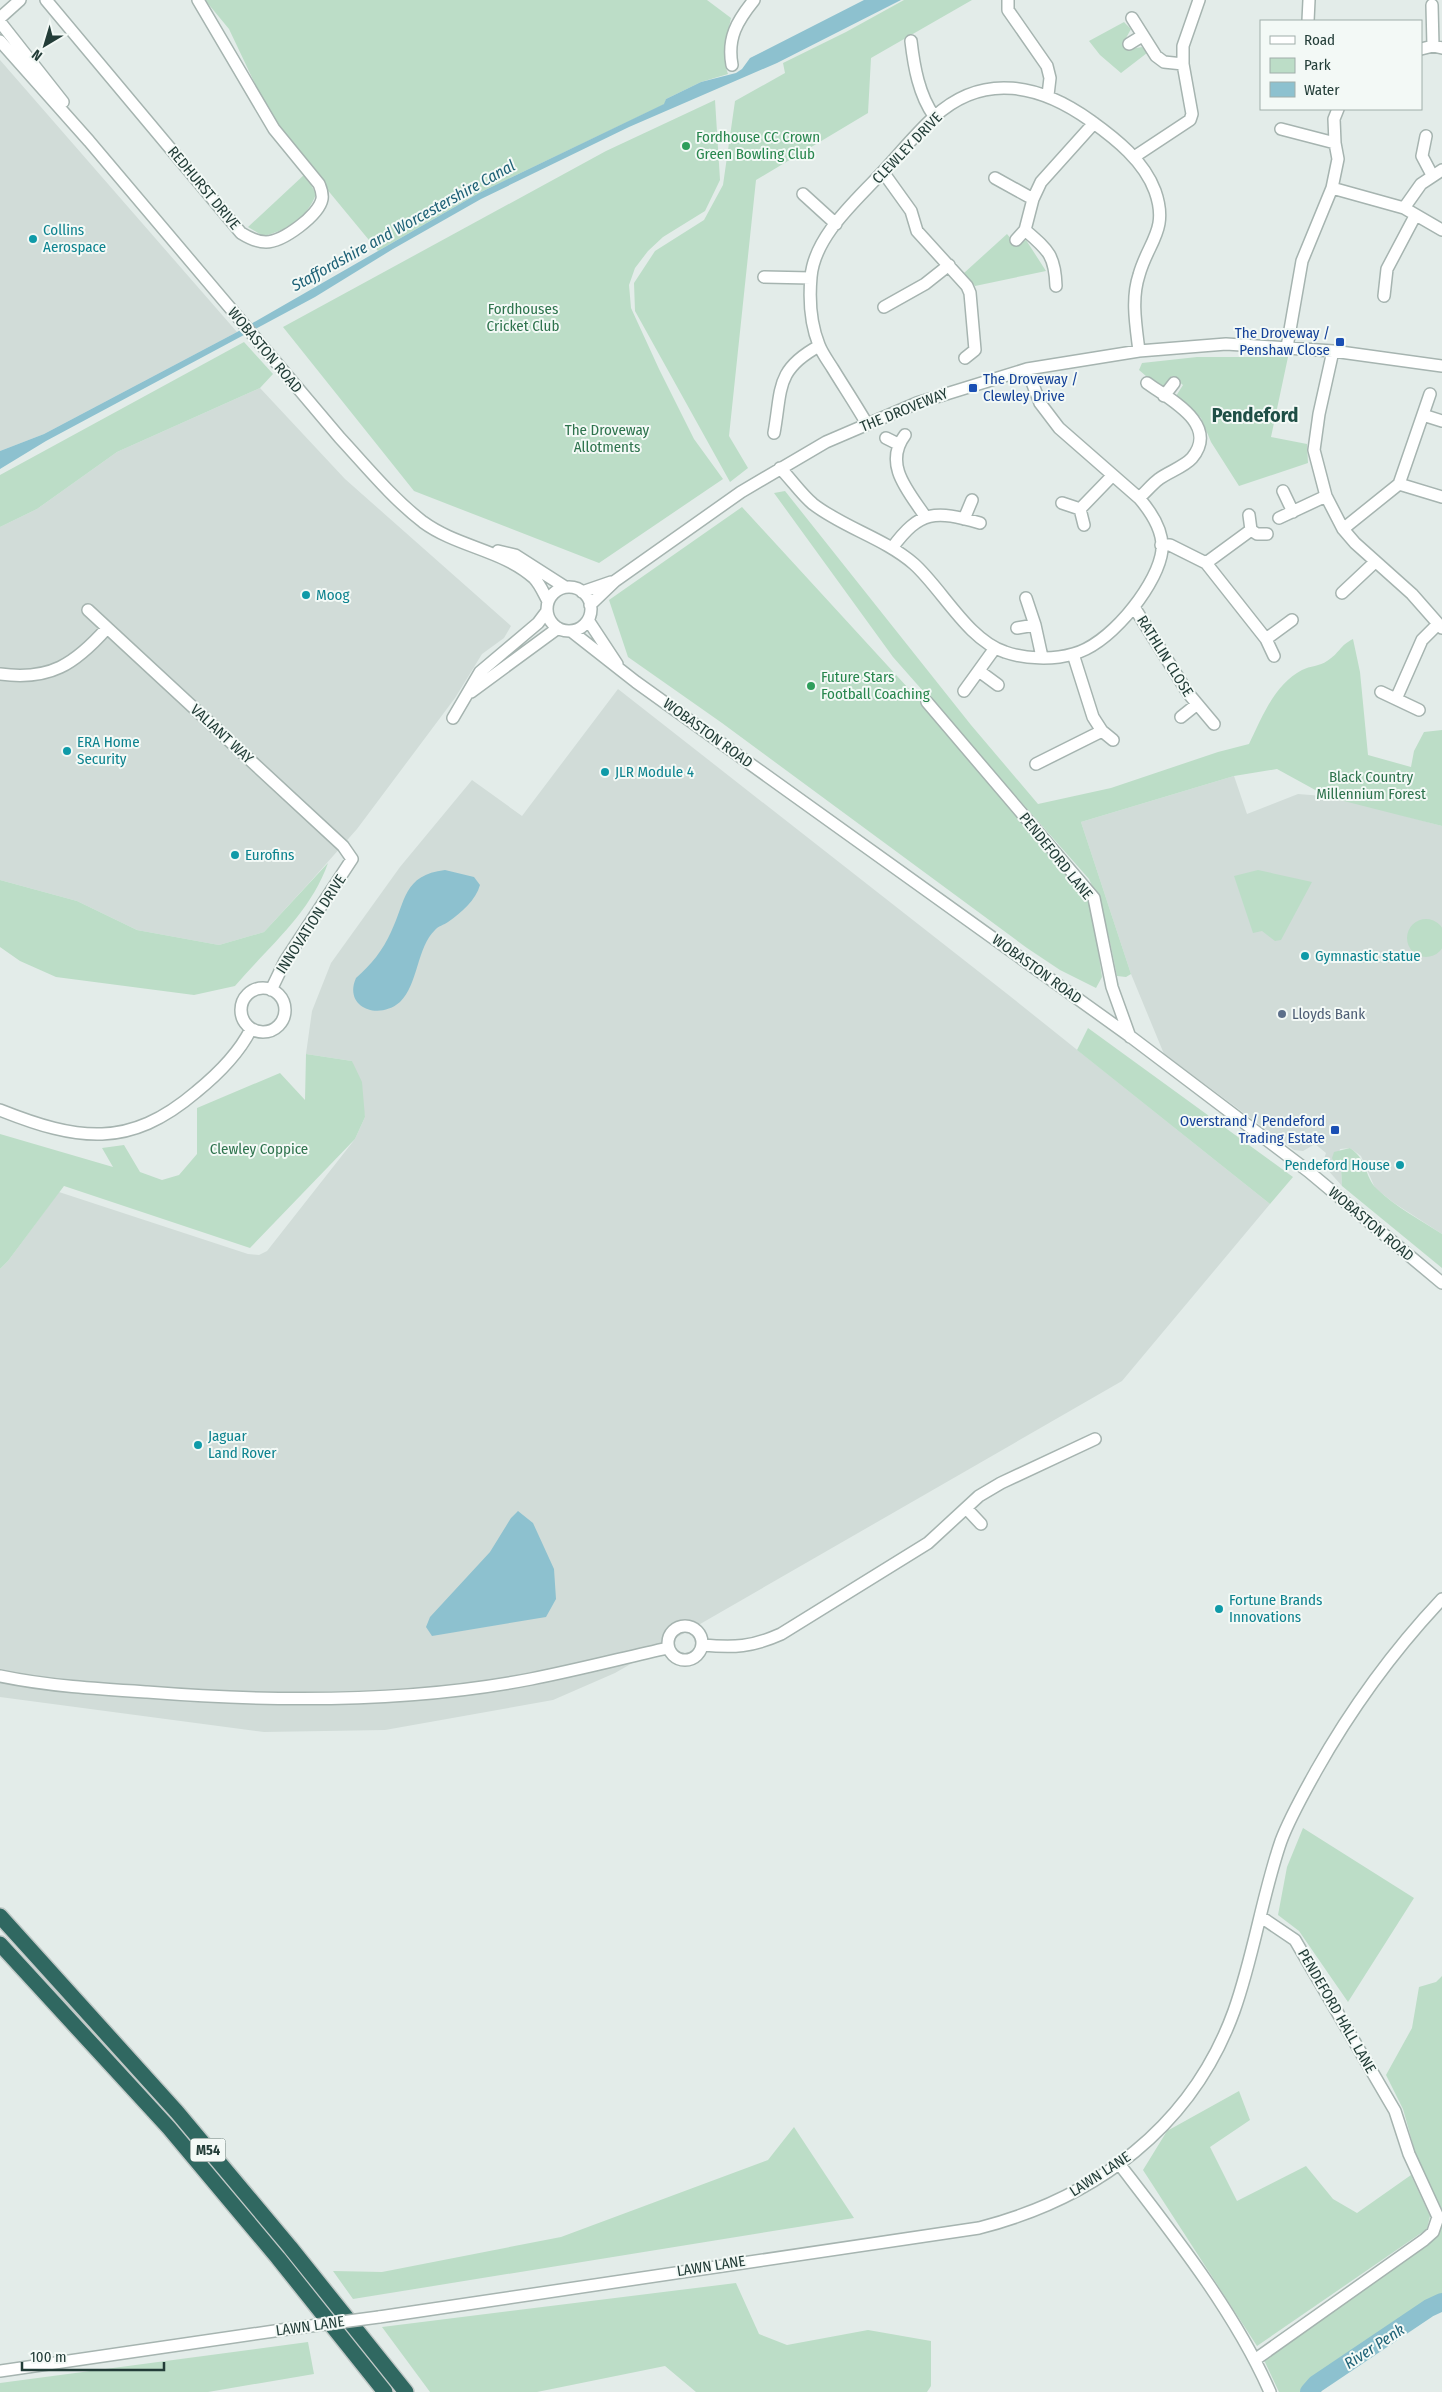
<svg xmlns="http://www.w3.org/2000/svg" width="1442" height="2392" viewBox="0 0 1442 2392" font-family="'Fira Sans Condensed',sans-serif">
	<rect width="100%" height="100%" fill="#e3ece9"/>
	<path fill="#d1dcd8" d="M 0,60 L 237,332 L 44,434 L 0,451 Z
		M 260,388 L 345,479 L 511,626 L 504,638 L 482,654 L 455,698 L 357,829 L 310,882 L 264,932 L 219,945 L 137,930 L 77,901 L 0,880 L 0,527 L 37,509 L 117,452 Z
		M 618,689 L 1006,993 L 1270,1204 L 1122,1381 L 615,1673 L 553,1700 L 385,1730 L 264,1732 L 0,1697 L 0,1269 L 8,1261 L 59,1192 L 248,1254 L 259,1255 L 267,1251 L 355,1139 L 365,1117 L 352,1061 L 306,1054 L 312,1011 L 331,963 L 400,867 L 472,780 L 522,816 Z
		M 1234,776 L 1247,814 L 1298,794 L 1335,797 L 1442,826 L 1442,1234 L 1394,1203 L 1375,1188 L 1361,1156 L 1350,1148 L 1340,1149 L 1335,1165 L 1341,1169 L 1342,1186 L 1326,1168 L 1323,1162 L 1326,1153 L 1315,1144 L 1303,1151 L 1294,1150 L 1164,1054 L 1131,974 L 1081,822 Z"/>
	<path fill="#bcddc7" d="M 205,0 L 707,0 L 731,18 C 727,37 721,56 728,74 L 701,82 L 666,99 L 665,104 L 479,193 L 378,251 L 288,142 L 265,105 L 229,29 Z
		M 904,0 L 972,0 L 871,58 L 868,113 L 756,180 L 729,436 L 748,468 L 730,482 L 635,311 L 634,283 L 655,251 L 704,220 L 723,185 L 735,101 L 785,73 L 783,63 L 846,32 Z
		M 1124,22 L 1131,29 L 1126,38 L 1126,45 L 1130,49 L 1142,47 L 1147,53 L 1121,73 L 1100,55 L 1089,41 Z
		M 715,100 L 720,180 L 705,211 L 663,237 L 648,251 L 635,268 L 629,285 L 631,308 L 659,369 L 694,439 L 723,479 L 599,563 L 414,491 L 283,327 L 606,151 Z
		M 305,174 L 316,194 C 308,217 286,231 263,236 L 248,227 Z
		M 1007,234 L 1017,246 L 1026,240 L 1046,271 L 975,286 L 964,273 Z
		M 244,342 L 273,374 L 260,388 L 117,452 L 37,509 L 0,527 L 0,475 Z
		M 1197,357 L 1288,357 L 1271,437 L 1307,444 L 1308,463 L 1239,486 L 1211,442 L 1201,418 L 1176,396 L 1183,385 L 1172,376 L 1161,389 L 1139,370 L 1142,363 Z
		M 785,491 L 971,725 L 1038,804 L 1111,788 L 1218,752 L 1249,744 C 1262,717 1274,685 1302,670 C 1310,666 1320,666 1327,661 C 1340,653 1339,646 1353,639 L 1360,672 L 1368,755 L 1411,767 L 1414,751 L 1424,732 L 1442,730 L 1442,826 L 1328,797 L 1277,769 L 1234,776 L 1081,822 L 1131,974 L 1126,977 L 1117,976 C 1110,942 1105,910 1089,879 L 893,657 L 774,493 Z
		M 742,507 L 920,701 L 1091,902 L 1102,977 L 1096,988 L 1060,970 L 1027,948 L 722,723 L 628,657 L 609,600 Z
		M 328,863 C 310,914 269,946 235,986 L 194,995 L 56,977 L 20,961 L 0,947 L 0,880 L 77,901 L 137,930 L 219,945 L 264,932 Z
		M 1258,870 L 1312,882 L 1281,940 L 1275,941 L 1262,931 L 1253,933 L 1234,876 Z
		M1407 938a19 19 0 1 1 38 0a19 19 0 1 1-38 0Z
		M 1088,1028 L 1293,1177 L 1270,1204 L 1077,1050 Z
		M 306,1054 L 352,1061 L 362,1082 L 365,1117 L 355,1139 L 250,1248 L 64,1186 L 8,1261 L 0,1269 L 0,1134 L 113,1167 L 102,1148 L 124,1145 L 140,1172 L 162,1180 L 179,1175 L 197,1154 L 197,1108 L 280,1073 L 305,1100 Z
		M 1350,1148 C 1369,1161 1364,1177 1377,1189 C 1396,1207 1420,1220 1442,1234 L 1442,1268 L 1342,1186 L 1341,1169 L 1335,1165 L 1332,1158 L 1334,1152 Z
		M 1303,1828 L 1414,1898 L 1348,2002 L 1299,1931 L 1278,1915 L 1287,1867 Z
		M 1442,1976 L 1442,2211 L 1415,2152 L 1403,2109 L 1386,2075 L 1412,2028 L 1419,1987 L 1436,1982 Z
		M 1239,2091 L 1250,2120 L 1210,2147 L 1237,2201 L 1306,2166 L 1333,2199 L 1357,2213 L 1411,2175 L 1430,2216 L 1427,2229 L 1257,2346 L 1143,2170 L 1167,2131 Z
		M 794,2127 L 854,2218 L 353,2299 L 333,2271 L 382,2272 L 561,2237 L 768,2160 Z
		M 1442,2221 L 1442,2302 L 1429,2308 L 1316,2384 L 1309,2392 L 1279,2392 L 1264,2360 Z
		M 736,2283 L 759,2334 L 787,2345 L 868,2330 L 931,2341 L 931,2386 L 927,2392 L 696,2392 L 665,2366 L 537,2392 L 430,2392 L 382,2327 Z
		M 308,2342 L 314,2374 L 208,2392 L 0,2392 L 0,2383 Z"/>
	<path fill="#8dc1cf" d="M 864,0 L 901,0 L 777,63 L 629,127 L 481,199 L 393,249 L 315,297 L 46,441 L 0,469 L 0,451 L 44,434 L 237,332 L 479,193 L 664,104 L 666,99 L 701,82 L 736,73 L 742,69 L 750,58 Z
		M 445,870 L 474,877 L 480,885 C 476,900 461,913 448,922 C 444,925 438,926 435,930 C 417,947 418,985 400,1002 C 378,1021 343,1007 356,978 C 371,965 383,950 391,932 C 406,901 403,875 445,870 Z
		M 518,1511 L 533,1523 L 554,1569 L 556,1599 L 546,1617 L 432,1636 L 426,1627 L 430,1617 L 490,1552 L 511,1518 Z"/>
	<g fill="none" stroke-linecap="round" stroke-linejoin="round">
		<path stroke="#8dc1cf" stroke-width="18" d="M 1309,2392 L 1316,2384 L 1429,2308 L 1442,2302"/>
		<defs>
			<path id="minor" d="M 46,0 L 241,233 C 249,238 257,242 266,242 C 283,242 319,215 322,199 C 323,193 321,189 319,184 L 274,129 L 198,0
				M 1008,0 L 1008,10 L 1047,66 L 1050,78 L 1048,95
				M 1432,5 L 1433,46
				M 0,18 L 20,0
				M 1132,18 L 1156,56 L 1164,62 L 1183,64
				M 1308,21 L 1309,0
				M 0,22 L 63,102
				M 0,41 L 89,141 L 340,438 C 366,466 392,498 423,522 C 457,547 503,550 534,578 C 540,584 544,594 548,601
				M 911,41 C 914,67 919,95 934,116
				M 1129,44 L 1142,36
				M 1421,49 L 1433,46 L 1442,48
				M 732,65 C 727,38 737,21 754,0
				M 1281,129 L 1335,143
				M 1426,136 L 1422,156 L 1432,175
				M 1134,157 L 1190,120 L 1192,114 L 1183,64 L 1183,46 L 1199,0
				M 883,172 L 911,211 L 917,231 L 967,286 L 970,293 L 975,350 L 965,358
				M 995,178 L 1033,199
				M 1332,188 L 1404,208 L 1442,230
				M 803,194 L 836,224
				M 1404,208 L 1421,184 L 1442,170
				M 1016,240 L 1025,230
				M 764,277 L 811,278
				M 1056,286 C 1055,255 1048,250 1025,230 L 1033,199 L 1041,182 L 1094,123
				M 1384,296 L 1387,269 L 1415,216
				M 884,307 L 925,284 L 949,265
				M 1287,347 L 1302,261 L 1332,188 L 1338,159 L 1335,143 L 1334,119 L 1338,109
				M 1333,351 L 1319,414 L 1314,450 L 1326,496 L 1343,529 L 1355,543 L 1412,594 L 1442,628
				M 1164,396 L 1174,383
				M 1423,415 L 1442,421
				M 867,424 C 856,405 844,387 833,369 C 828,361 822,353 819,345 C 811,325 809,299 811,277 C 814,240 849,207 873,182 C 894,161 912,137 934,117 C 984,71 1041,85 1091,121 C 1116,139 1144,161 1155,191 C 1169,230 1148,242 1139,275 C 1131,299 1136,326 1139,351
				M 774,433 C 782,389 775,370 819,346
				M 905,435 C 883,464 908,491 925,516
				M 886,438 L 898,444
				M 780,468 C 791,479 801,494 813,504 C 844,528 884,538 914,564 C 942,589 968,640 1005,652 C 1025,659 1053,660 1073,654 C 1108,645 1153,591 1161,556 C 1166,535 1152,513 1139,498 L 1059,428 L 1040,403 L 1027,369
				M 1399,484 L 1442,497
				M 1283,491 L 1293,512
				M 1139,498 C 1146,492 1152,484 1159,479 C 1168,472 1184,467 1192,458 C 1220,424 1169,399 1147,383
				M 1062,503 L 1080,509 L 1084,525
				M 1080,509 L 1112,476
				M 1249,515 L 1251,530 L 1257,534 L 1267,534
				M 1279,518 L 1326,496
				M 964,519 L 972,500
				M 1343,529 L 1399,484 L 1430,394
				M 1161,545 L 1170,545 L 1206,563 L 1266,639 L 1274,656
				M 892,548 C 920,510 935,510 980,523
				M 498,551 L 515,555 L 565,587
				M 1206,563 L 1251,530
				M547 609a22 22 0 1 1 44 0a22 22 0 1 1-44 0Z
				M 582,592 L 611,582
				M 1342,593 L 1375,562
				M 1026,598 L 1035,625 L 1042,657
				M 590,605 L 615,581 L 741,492 L 826,442 L 917,403 L 1027,369 L 1139,351 L 1226,344 L 1333,351 L 1442,366
				M 1134,607 L 1188,693 L 1214,724
				M 88,610 L 343,846 L 352,859 L 285,961 L 271,990
				M 588,620 L 617,664
				M 1017,628 L 1035,625
				M 571,631 L 636,682 L 1131,1037 L 1308,1171 L 1442,1283
				M 1266,639 L 1292,620
				M 979,671 L 998,685
				M 0,674 C 50,681 75,664 107,628
				M 964,691 L 995,648
				M 471,692 L 558,628
				M 1381,692 L 1419,710
				M 1396,699 L 1422,640 L 1438,624
				M 927,702 L 1094,898 L 1112,987 L 1130,1037
				M 1181,717 L 1196,705
				M 453,718 L 480,672 L 538,623 L 547,611
				M 1102,731 L 1113,740
				M 1036,764 L 1102,731 L 1093,717 L 1073,654
				M241 1010a22 22 0 1 1 44 0a22 22 0 1 1-44 0Z
				M 0,1110 C 78,1141 129,1149 196,1092 C 217,1075 239,1053 251,1029
				M 966,1508 L 981,1524
				M668 1643a17 17 0 1 1 34 0a17 17 0 1 1-34 0Z
				M 703,1645 C 734,1648 752,1647 781,1634 L 928,1543 L 979,1496 L 1001,1483 L 1095,1439
				M 0,1676 C 48,1686 98,1689 147,1692 C 272,1702 407,1703 531,1679 C 577,1670 623,1658 668,1648
				M 1120,2165 C 1173,2234 1235,2312 1270,2392
				M 379,2317 L 979,2228 C 1096,2198 1192,2127 1234,2011 C 1254,1955 1262,1896 1281,1841 C 1290,1817 1304,1793 1316,1771 C 1351,1709 1393,1651 1442,1599
				M 1256,2359 L 1424,2240 L 1433,2232 L 1438,2217 L 1409,2154 L 1395,2111 L 1295,1940 L 1261,1917
				M 0,2371 L 288,2329"/>
			<path id="highway" d="M 0,1916 L 177,2112 L 290,2247 L 406,2392
				M 0,1944 L 169,2128 L 278,2258 L 385,2392"/>
		</defs>
		<use href="#minor" stroke="#a6b4b0" stroke-width="14"/>
		<use href="#highway" stroke="#c1c9c7" stroke-width="18"/>
		<use href="#minor" stroke="#fff" stroke-width="11"/>
		<use href="#highway" stroke="#306861" stroke-width="15"/>
		<defs>
			<path id="minor-bridge" d="M 288,2329 L 379,2317"/>
		</defs>
		<use href="#minor-bridge" stroke="#a6b4b0" stroke-width="14" stroke-linecap="butt"/>
		<use href="#minor-bridge" stroke="#fff" stroke-width="11"/>
	</g>
	<g fill="#2e9e5b" stroke="#f3f9f6" stroke-width="2">
		<circle cx="686" cy="146" r="5"/>
		<circle cx="811" cy="686" r="5"/>
	</g>
	<g fill="#0f9aa8" stroke="#f3f9f6" stroke-width="2">
		<circle cx="33" cy="239" r="5"/>
		<circle cx="306" cy="595" r="5"/>
		<circle cx="67" cy="751" r="5"/>
		<circle cx="605" cy="772" r="5"/>
		<circle cx="235" cy="855" r="5"/>
		<circle cx="1305" cy="956" r="5"/>
		<circle cx="1400" cy="1165" r="5"/>
		<circle cx="198" cy="1445" r="5"/>
		<circle cx="1219" cy="1609" r="5"/>
	</g>
	<g fill="#1a4fb4" stroke="#f3f9f6" stroke-width="2">
		<rect x="1335" y="337" width="10" height="10" rx="2.5"/>
		<rect x="968" y="383" width="10" height="10" rx="2.5"/>
		<rect x="1330" y="1125" width="10" height="10" rx="2.5"/>
	</g>
	<circle fill="#5c6f8a" stroke="#f3f9f6" stroke-width="2" cx="1282" cy="1014" r="5"/>
	<g text-anchor="middle" stroke-width="4" stroke-linejoin="round" paint-order="stroke">
		<rect fill="#f3f9f6" stroke="#617571" stroke-width="1" x="190.5" y="2138.5" width="35" height="23" rx="4"/>
		<g font-size="14" font-weight="bold" fill="#233d38">
			<text x="208" y="2155">M54</text>
		</g>
		<g font-size="15" fill="#27864d" stroke="#f3f9f6" text-anchor="start">
			<text x="696" y="142">Fordhouse CC Crown<tspan x="696" dy="17">Green Bowling Club</tspan></text>
			<text x="821" y="682">Future Stars<tspan x="821" dy="17">Football Coaching</tspan></text>
		</g>
		<g font-size="15" fill="#233d38" stroke="#f3f9f6">
			<text transform="translate(907 148) rotate(-46)" y="5">CLEWLEY DRIVE</text>
			<text transform="translate(204 188) rotate(50)" y="5">REDHURST DRIVE</text>
			<text transform="translate(265 350) rotate(50)" y="5">WOBASTON ROAD</text>
			<text transform="translate(904 410) rotate(-22)" y="5">THE DROVEWAY</text>
			<text transform="translate(1165 656) rotate(58)" y="5">RATHLIN CLOSE</text>
			<text transform="translate(708 733) rotate(36)" y="5">WOBASTON ROAD</text>
			<text transform="translate(222 734) rotate(43)" y="5">VALIANT WAY</text>
			<text transform="translate(1056 856) rotate(51)" y="5">PENDEFORD LANE</text>
			<text transform="translate(311 924) rotate(-57)" y="5">INNOVATION DRIVE</text>
			<text transform="translate(1037 969) rotate(36)" y="5">WOBASTON ROAD</text>
			<text transform="translate(1371 1224) rotate(40)" y="5">WOBASTON ROAD</text>
			<text transform="translate(1337 2011) rotate(60)" y="5">PENDEFORD HALL LANE</text>
			<text transform="translate(1100 2174) rotate(-33)" y="5">LAWN LANE</text>
			<text transform="translate(711 2266) rotate(-9)" y="5">LAWN LANE</text>
			<text transform="translate(310 2326) rotate(-8)" y="5">LAWN LANE</text>
		</g>
		<g font-size="15" fill="#0d838f" stroke="#f3f9f6" text-anchor="start">
			<text x="43" y="235">Collins<tspan x="43" dy="17">Aerospace</tspan></text>
			<text x="316" y="600">Moog</text>
			<text x="77" y="747">ERA Home<tspan x="77" dy="17">Security</tspan></text>
			<text x="615" y="777">JLR Module 4</text>
			<text x="245" y="860">Eurofins</text>
			<text x="1315" y="961">Gymnastic statue</text>
			<text x="1390" y="1170" text-anchor="end">Pendeford House</text>
			<text x="208" y="1441">Jaguar<tspan x="208" dy="17">Land Rover</tspan></text>
			<text x="1229" y="1605">Fortune Brands<tspan x="1229" dy="17">Innovations</tspan></text>
		</g>
		<g font-size="15" fill="#2e734d" stroke="#f3f9f6">
			<text x="523" y="314">Fordhouses<tspan x="523" dy="17">Cricket Club</tspan></text>
			<text x="607" y="435">The Droveway<tspan x="607" dy="17">Allotments</tspan></text>
			<text x="1371" y="782">Black Country<tspan x="1371" dy="17">Millennium Forest</tspan></text>
			<text x="259" y="1154">Clewley Coppice</text>
		</g>
		<g font-size="15" fill="#164399" stroke="#f3f9f6" text-anchor="end">
			<text x="1330" y="338">The Droveway /<tspan x="1330" dy="17">Penshaw Close</tspan></text>
			<text x="983" y="384" text-anchor="start">The Droveway /<tspan x="983" dy="17">Clewley Drive</tspan></text>
			<text x="1325" y="1126">Overstrand / Pendeford<tspan x="1325" dy="17">Trading Estate</tspan></text>
		</g>
		<g font-size="15" fill="#4e5e75" stroke="#f3f9f6" text-anchor="start">
			<text x="1292" y="1019">Lloyds Bank</text>
		</g>
		<g font-size="16" font-style="italic" fill="#1f6277" stroke="#f3f9f6">
			<text transform="translate(403 225) rotate(-29)" y="6">Staffordshire and Worcestershire Canal</text>
			<text transform="translate(1374 2346) rotate(-33)" y="6">River Penk</text>
		</g>
		<g font-size="20" font-weight="bold" fill="#1f4f46" stroke="#f3f9f6">
			<text x="1255" y="422">Pendeford</text>
		</g>
	</g>
	<rect x="1260" y="20" width="162" height="90" fill="#f3f9f6" stroke="#a0aeaa"/>
	<rect x="1270" y="36" width="25" height="8" fill="#ffffff" stroke="#a0aeaa"/>
	<text x="1304" y="45" font-size="15" fill="#233d38">Road</text>
	<rect x="1270" y="58" width="25" height="15" fill="#bcddc7" stroke="#a0aeaa"/>
	<text x="1304" y="70" font-size="15" fill="#233d38">Park</text>
	<rect x="1270" y="82" width="25" height="15" fill="#8dc1cf" stroke="#a0aeaa"/>
	<text x="1304" y="95" font-size="15" fill="#233d38">Water</text>
	<g transform="translate(45 45) rotate(218)" stroke="#f3f9f6" stroke-width="4" paint-order="stroke">
	<path d="M0-4L9 19L0 12L-9 19Z" fill="#233d38"/>
	<text y="-8" font-size="14" font-weight="bold" text-anchor="middle" fill="#233d38">N</text>
	</g>
	<path d="M22 2362v8h142v-8" fill="none" stroke="#233d38" stroke-width="2.5"/>
	<text x="30" y="2362" font-size="15" fill="#233d38" stroke="#f3f9f6" stroke-width="4" paint-order="stroke">100 m</text>
</svg>
